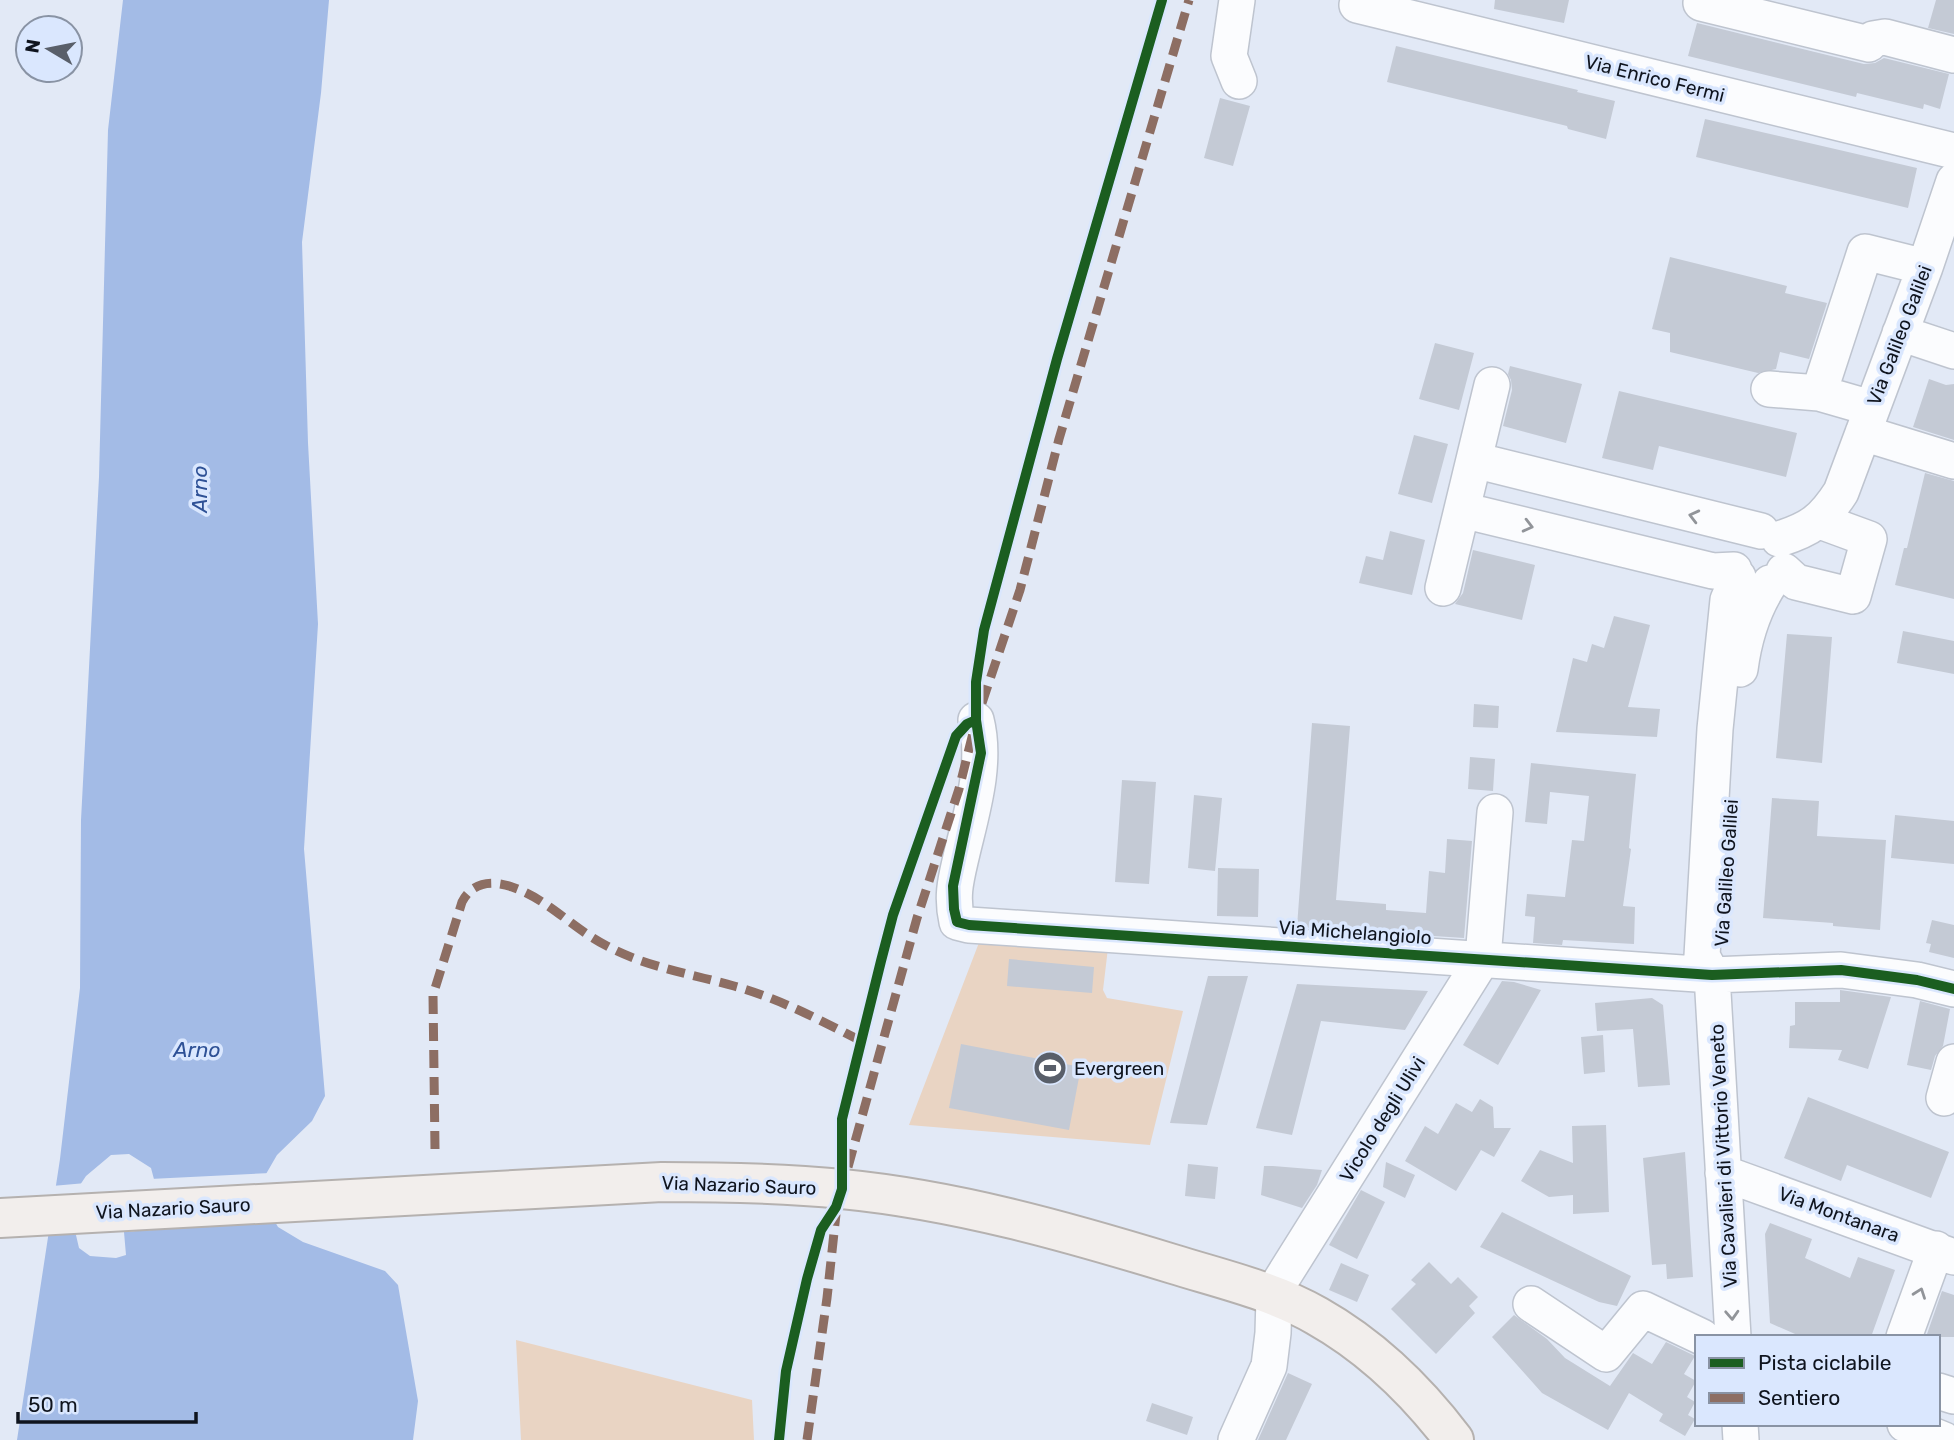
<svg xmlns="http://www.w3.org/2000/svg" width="1954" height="1440" viewBox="0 0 1954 1440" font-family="Rubik,sans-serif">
	<rect width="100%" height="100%" fill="#e2e9f6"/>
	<path fill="#e9d4c3" d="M 980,940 L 1108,948 L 1103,990 L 1107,998 L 1183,1011 L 1150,1145 L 909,1125 Z
		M 516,1340 L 752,1400 L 754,1440 L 521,1440 Z"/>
	<path fill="#a3bbe6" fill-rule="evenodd" d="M 123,0 L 329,0 L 321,93 L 302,242 L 308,443 L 318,624 L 304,849 L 325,1096 L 312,1121 L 277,1155 L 266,1174 L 267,1208 L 278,1227 L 303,1242 L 385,1271 L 398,1285 L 418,1401 L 413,1440 L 17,1440 L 60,1159 L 80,988 L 81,820 L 99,477 L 108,130 ZM 129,1154 L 151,1168 L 155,1183 L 146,1230 L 124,1232 L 126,1255 L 116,1258 L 90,1256 L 79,1248 L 72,1218 L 78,1188 L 86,1176 L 111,1155 Z"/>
	<path fill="#e2e9f6" d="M 271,1173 L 268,1190 L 271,1207 L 279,1222 L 121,1232 L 150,1212 L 150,1179 Z
		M 86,1183 L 76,1204 L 78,1234 L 44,1236 L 52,1186 Z"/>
	<path fill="#c4cad5" d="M 1495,0 L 1569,0 L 1564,23 L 1494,9 Z
		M 1936,0 L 1954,0 L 1954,34 L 1928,28 Z
		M 1697,23 L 1864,64 L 1875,63 L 1884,58 L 1949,74 L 1940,109 L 1924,104 L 1923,109 L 1857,93 L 1856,97 L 1688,56 Z
		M 1396,46 L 1578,90 L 1577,92 L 1615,101 L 1606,139 L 1568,129 L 1567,126 L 1387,82 Z
		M 1220,98 L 1250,106 L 1233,166 L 1204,158 Z
		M 1705,119 L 1917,168 L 1908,208 L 1696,157 Z
		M 1670,257 L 1787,286 L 1785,293 L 1827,303 L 1809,359 L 1780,352 L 1776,369 L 1758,373 L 1670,352 L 1670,333 L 1652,329 Z
		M 1435,343 L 1474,353 L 1459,410 L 1419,399 Z
		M 1510,366 L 1582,384 L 1566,443 L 1503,426 L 1512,390 L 1511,380 L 1508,374 Z
		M 1929,379 L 1946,385 L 1954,384 L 1954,440 L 1913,427 Z
		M 1619,391 L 1797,433 L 1786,477 L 1659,446 L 1653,470 L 1602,458 Z
		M 1414,435 L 1448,444 L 1432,503 L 1398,494 Z
		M 1925,473 L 1954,481 L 1954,599 L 1895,585 L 1904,548 L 1907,548 Z
		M 1390,531 L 1425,540 L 1412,595 L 1359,583 L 1366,556 L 1383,560 Z
		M 1473,550 L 1535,565 L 1522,620 L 1455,604 L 1463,593 Z
		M 1614,616 L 1650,625 L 1628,707 L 1660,709 L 1657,737 L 1556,732 L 1573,658 L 1587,662 L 1592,644 L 1604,648 Z
		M 1903,631 L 1954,641 L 1954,674 L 1897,663 Z
		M 1787,634 L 1832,637 L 1822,763 L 1776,758 Z
		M 1474,704 L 1499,706 L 1498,728 L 1473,727 Z
		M 1312,723 L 1350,726 L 1336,900 L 1386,904 L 1386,910 L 1426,913 L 1429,871 L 1445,873 L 1447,839 L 1472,841 L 1464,938 L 1297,927 Z
		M 1470,757 L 1495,759 L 1493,791 L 1468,789 Z
		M 1531,763 L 1636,774 L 1629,848 L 1631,849 L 1623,906 L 1635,907 L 1634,944 L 1563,940 L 1562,945 L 1533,943 L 1535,917 L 1525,916 L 1527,894 L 1565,897 L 1572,840 L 1584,841 L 1589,796 L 1550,792 L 1547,824 L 1525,822 Z
		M 1122,780 L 1156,782 L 1149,884 L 1115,882 Z
		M 1194,795 L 1222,798 L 1215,871 L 1188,868 Z
		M 1772,798 L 1819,801 L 1817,836 L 1886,840 L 1880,930 L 1833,926 L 1833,923 L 1763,918 Z
		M 1895,815 L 1954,821 L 1954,864 L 1891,858 Z
		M 1218,868 L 1259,869 L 1258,917 L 1217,916 Z
		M 1932,920 L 1954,925 L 1954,958 L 1929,952 L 1931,944 L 1926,943 Z
		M 1009,959 L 1094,967 L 1092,993 L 1007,986 Z
		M 1208,976 L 1248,976 L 1207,1125 L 1170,1123 Z
		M 1502,981 L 1514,982 L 1541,990 L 1498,1065 L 1463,1045 Z
		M 1297,984 L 1428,991 L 1405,1030 L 1321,1021 L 1292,1135 L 1256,1128 Z
		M 1840,990 L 1891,997 L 1868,1069 L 1838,1060 L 1842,1050 L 1789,1048 L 1790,1026 L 1795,1025 L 1795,1002 L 1840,1002 Z
		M 1652,998 L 1663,1005 L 1670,1085 L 1638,1087 L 1633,1029 L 1597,1031 L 1595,1003 Z
		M 1920,1001 L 1950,1009 L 1943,1046 L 1935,1056 L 1931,1070 L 1907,1065 Z
		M 1603,1035 L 1605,1072 L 1584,1074 L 1581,1037 Z
		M 961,1044 L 1081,1067 L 1069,1130 L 949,1108 Z
		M 1808,1097 L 1949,1152 L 1931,1198 L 1847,1165 L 1841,1181 L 1784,1158 Z
		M 1480,1099 L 1493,1107 L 1494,1128 L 1511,1128 L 1494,1157 L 1481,1150 L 1456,1191 L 1405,1161 L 1425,1126 L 1438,1134 L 1456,1103 L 1472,1112 Z
		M 1606,1125 L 1609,1212 L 1573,1214 L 1573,1195 L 1549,1197 L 1521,1181 L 1540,1150 L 1573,1163 L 1572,1126 Z
		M 1685,1152 L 1693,1277 L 1667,1279 L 1666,1264 L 1652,1265 L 1643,1158 Z
		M 1386,1162 L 1415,1175 L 1405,1198 L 1383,1187 Z
		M 1188,1164 L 1218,1167 L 1215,1199 L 1185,1196 Z
		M 1264,1166 L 1273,1166 L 1322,1170 L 1317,1185 L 1302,1208 L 1261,1195 Z
		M 1361,1190 L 1385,1202 L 1357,1259 L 1329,1245 Z
		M 1502,1212 L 1631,1276 L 1617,1306 L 1599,1302 L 1480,1247 Z
		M 1770,1223 L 1812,1239 L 1805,1258 L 1850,1278 L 1858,1257 L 1895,1270 L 1871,1337 L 1802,1337 L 1770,1323 L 1765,1234 Z
		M 1429,1262 L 1451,1284 L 1458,1277 L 1478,1297 L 1469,1306 L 1475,1313 L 1436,1354 L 1391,1309 L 1416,1284 L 1411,1280 Z
		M 1341,1263 L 1369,1275 L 1357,1302 L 1329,1290 Z
		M 1942,1291 L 1954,1295 L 1954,1337 L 1926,1337 Z
		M 1514,1315 L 1547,1339 L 1565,1358 L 1610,1386 L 1633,1353 L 1652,1364 L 1666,1342 L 1695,1356 L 1684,1374 L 1696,1381 L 1687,1397 L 1695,1402 L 1688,1415 L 1695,1419 L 1685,1436 L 1659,1421 L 1663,1414 L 1629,1393 L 1608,1430 L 1542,1393 L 1492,1337 Z
		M 1288,1373 L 1312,1384 L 1286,1440 L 1258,1440 Z
		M 1152,1403 L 1193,1417 L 1187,1435 L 1146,1421 Z"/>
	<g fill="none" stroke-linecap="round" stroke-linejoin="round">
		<defs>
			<path id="minor" d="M 1237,0 L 1229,56 L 1239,81
				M 1701,3 L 1869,44 L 1873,39 L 1885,37 L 1954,55
				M 1357,5 L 1954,151
				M 1900,333 L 1954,351
				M 1769,389 L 1819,393
				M 1871,408 L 1819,393 L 1865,252 L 1925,267
				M 1863,433 L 1954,461
				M 1474,460 L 1761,531
				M 1462,510 L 1713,571 L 1734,570
				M 1779,539 C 1811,529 1823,520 1841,492 L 1925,267 L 1954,181
				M 1784,571 L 1796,582 L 1853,596 L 1869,539 L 1820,521
				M 1443,588 L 1492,385
				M 1740,669 C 1744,638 1753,609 1770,583
				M 976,720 C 987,763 972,811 962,853 C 956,879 951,895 957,922 L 969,925 L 1712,975 L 1841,970 L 1917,980 L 1954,989
				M 1944,1098 L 1954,1062
				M 1723,1173 L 1954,1257
				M 1281,1280 L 1483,958 L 1495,812
				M 1531,1304 L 1606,1354 L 1643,1309 L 1702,1337
				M 1733,1337 L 1712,975 L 1702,956 L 1715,729 L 1728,600 L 1738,577
				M 1904,1337 L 1936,1249
				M 1938,1391 L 1954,1396
				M 1740,1424 L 1741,1440
				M 1905,1424 L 1944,1440
				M 1236,1440 L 1269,1366 L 1273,1333 L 1274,1297"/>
			<path id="major" d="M 0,1218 L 662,1182 C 722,1182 782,1183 842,1189 C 955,1200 1065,1231 1173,1264 C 1221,1279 1274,1291 1317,1316 C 1372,1347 1416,1390 1454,1440"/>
		</defs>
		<use href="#minor" stroke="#bec4cf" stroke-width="38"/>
		<use href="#major" stroke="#b5b1af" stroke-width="42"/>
		<use href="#minor" stroke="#fbfcfe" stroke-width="35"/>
		<use href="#major" stroke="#f2eeec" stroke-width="38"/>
		<path stroke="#8d6e63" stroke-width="9" stroke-dasharray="18 9" stroke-linecap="butt" d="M 982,703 L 1020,590 L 1059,439 L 1189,0
			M 435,1149 L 433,995 L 462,902 C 472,882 492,880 512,887 C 548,899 573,929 607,946 C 646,967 691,974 734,986 C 778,998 820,1020 861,1041
			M 848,1167 L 917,918 L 959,789 L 973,733
			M 807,1440 L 827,1298 L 836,1214"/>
		<defs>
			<path id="cycleway" d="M 1162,0 L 1057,359 L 984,630 L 976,682 L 976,720 L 981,753 L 953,886 L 954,909 L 957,922 L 969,925 L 1712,975 L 1841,970 L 1917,980 L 1954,989
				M 779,1440 L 786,1371 L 807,1279 L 821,1230 L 836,1207 L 842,1189 L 842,1119 L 881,961 L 893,915 L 956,736 L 967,724 L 976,720"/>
		</defs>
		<use href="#cycleway" stroke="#dae7fe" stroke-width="15"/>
		<use href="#cycleway" stroke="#1b5e20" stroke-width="10"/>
	</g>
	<defs><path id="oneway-chevron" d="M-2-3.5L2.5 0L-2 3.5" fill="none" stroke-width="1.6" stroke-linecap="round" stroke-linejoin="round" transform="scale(1.75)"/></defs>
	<g stroke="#919499">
		<use href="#oneway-chevron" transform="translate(1694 516) rotate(-166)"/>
		<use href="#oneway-chevron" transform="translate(1528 526) rotate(14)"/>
		<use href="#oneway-chevron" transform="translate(1920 1293) rotate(-70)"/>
		<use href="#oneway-chevron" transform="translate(1732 1315) rotate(87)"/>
	</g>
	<defs>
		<symbol id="stadium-disc" viewBox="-11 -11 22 22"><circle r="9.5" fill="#595f6a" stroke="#dae7fe"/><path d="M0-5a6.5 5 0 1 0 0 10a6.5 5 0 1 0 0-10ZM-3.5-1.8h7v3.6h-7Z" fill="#fff"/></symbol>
	</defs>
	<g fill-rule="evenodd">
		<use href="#stadium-disc" x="1031" y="1049" width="38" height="38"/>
	</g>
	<g text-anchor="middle" stroke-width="7" stroke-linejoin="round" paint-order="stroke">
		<g font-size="19" fill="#0f141e" stroke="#dae7fe">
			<text transform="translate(1655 78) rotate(14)" y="7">Via Enrico Fermi</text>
			<text transform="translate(1899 335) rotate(-69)" y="7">Via Galileo Galilei</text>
			<text transform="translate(1726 873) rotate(-86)" y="7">Via Galileo Galilei</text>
			<text transform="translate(1355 932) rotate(4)" y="7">Via Michelangiolo</text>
			<text transform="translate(1382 1119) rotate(-58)" y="7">Vicolo degli Ulivi</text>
			<text transform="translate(1723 1156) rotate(-93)" y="7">Via Cavalieri di Vittorio Veneto</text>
			<text transform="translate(739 1185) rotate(2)" y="7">Via Nazario Sauro</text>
			<text transform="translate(173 1208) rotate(-3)" y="7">Via Nazario Sauro</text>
			<text transform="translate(1839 1214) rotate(20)" y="7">Via Montanara</text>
		</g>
		<g font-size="19" fill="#0f141e" stroke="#dae7fe" text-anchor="start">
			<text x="1074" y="1075">Evergreen</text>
		</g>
		<g font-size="21" font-style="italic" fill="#2e5196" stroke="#dae7fe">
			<text transform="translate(200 489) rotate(-90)" y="7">Arno</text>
			<text x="197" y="1057">Arno</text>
		</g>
	</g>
	<rect x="1695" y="1335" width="245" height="91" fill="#dae7fe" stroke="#8993a4" stroke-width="2"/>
	<rect x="1709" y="1358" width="35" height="10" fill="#1b5e20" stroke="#8993a4" stroke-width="2"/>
	<text x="1758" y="1370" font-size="21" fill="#0f141e">Pista ciclabile</text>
	<rect x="1709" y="1393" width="35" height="10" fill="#8d6e63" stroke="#8993a4" stroke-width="2"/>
	<text x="1758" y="1405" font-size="21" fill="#0f141e">Sentiero</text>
	<g transform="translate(49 49) rotate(280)"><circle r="33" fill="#dae7fe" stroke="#8993a4" stroke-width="2"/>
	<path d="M0-5L12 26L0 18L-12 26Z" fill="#595f6a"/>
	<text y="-10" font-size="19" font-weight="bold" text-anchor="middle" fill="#0f141e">N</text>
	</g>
	<path d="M18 1412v10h178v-10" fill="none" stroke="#0f141e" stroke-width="3.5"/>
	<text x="28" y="1412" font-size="21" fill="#0f141e" stroke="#dae7fe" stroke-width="5" paint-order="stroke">50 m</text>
</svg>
